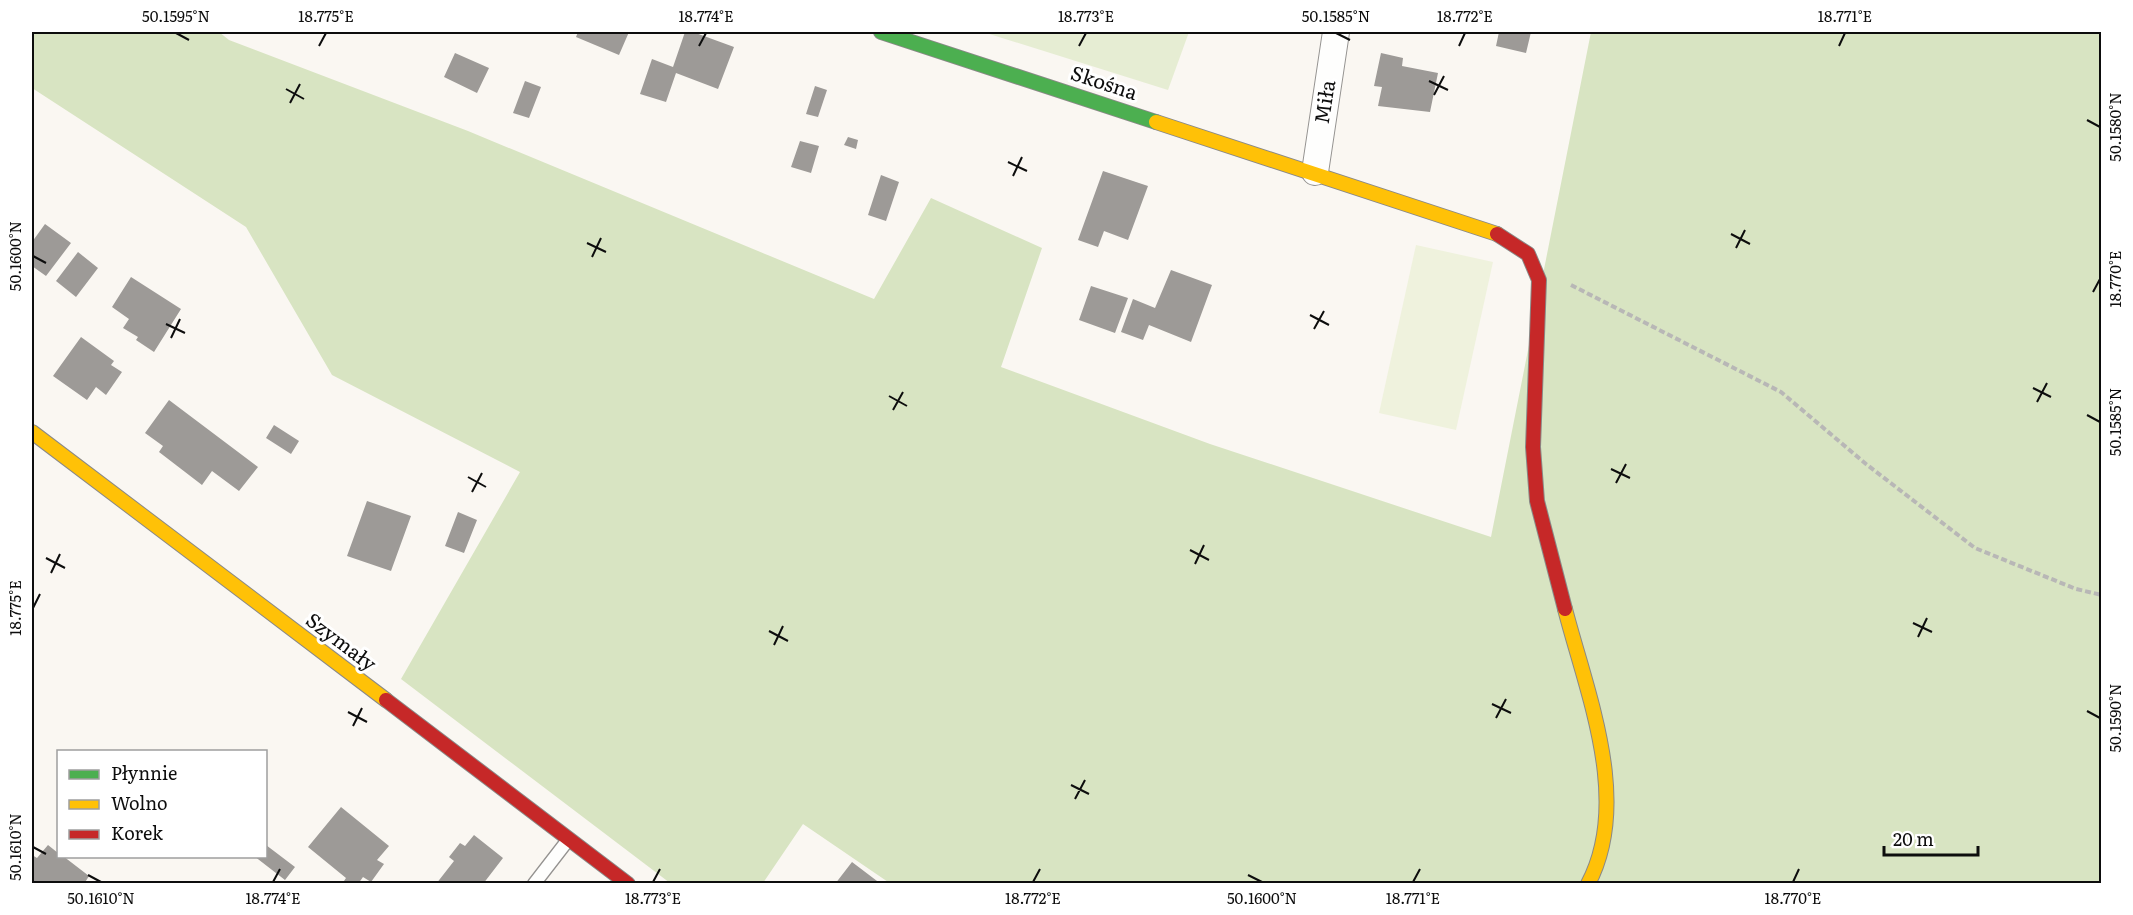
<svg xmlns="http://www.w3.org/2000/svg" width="2133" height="915" viewBox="0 0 2133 915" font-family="Literata,serif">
	<rect width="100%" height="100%" fill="#faf7f2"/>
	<path fill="#e6edd3" d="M 983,32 L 1189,32 L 1168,90 Z"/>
	<path fill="#d8e4c2" d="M 32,32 L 219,32 L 229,40 L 468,131 L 874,299 L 931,198 L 1042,248 L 1001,367 L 1210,444 L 1491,537 L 1591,32 L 2101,32 L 2101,883 L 891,884 L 803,824 L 763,883 L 670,883 L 401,679 L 520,472 L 332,375 L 246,227 L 32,88 Z"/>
	<path fill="#eff2dd" d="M 1416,245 L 1493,262 L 1456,430 L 1379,413 Z"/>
	<path fill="#9d9a97" d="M 578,32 L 629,32 L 619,55 L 576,37 Z
		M 685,32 L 693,32 L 734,47 L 718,89 L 676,73 L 666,102 L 640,94 L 652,59 L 673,67 Z
		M 1499,32 L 1531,32 L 1526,53 L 1496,46 Z
		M 455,53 L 489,68 L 477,93 L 444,77 Z
		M 1381,53 L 1403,58 L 1402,66 L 1438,73 L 1430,112 L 1378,106 L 1382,87 L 1374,86 Z
		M 525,81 L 541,87 L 529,118 L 513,113 Z
		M 815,86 L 827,90 L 818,117 L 806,114 Z
		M 848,137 L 858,140 L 856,149 L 844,145 Z
		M 800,141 L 819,146 L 811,173 L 791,167 Z
		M 1103,171 L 1148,186 L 1128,240 L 1104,231 L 1098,247 L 1078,240 Z
		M 881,175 L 899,182 L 886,221 L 868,215 Z
		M 45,224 L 71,243 L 46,276 L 32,266 L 32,242 Z
		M 78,252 L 98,268 L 76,297 L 56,281 Z
		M 1171,270 L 1212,285 L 1191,342 L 1149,325 L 1143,340 L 1121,332 L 1133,299 L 1155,308 Z
		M 131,277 L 181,309 L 154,352 L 136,340 L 138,337 L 123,328 L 129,319 L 112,307 Z
		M 1091,286 L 1128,298 L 1115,333 L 1079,320 Z
		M 81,337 L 114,361 L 111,365 L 122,372 L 106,395 L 96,387 L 87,400 L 53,376 Z
		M 169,400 L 258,467 L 239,491 L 212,471 L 202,485 L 159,452 L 163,446 L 145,433 Z
		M 274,425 L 299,441 L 291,454 L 266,438 Z
		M 367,501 L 411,516 L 391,571 L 347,556 Z
		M 458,512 L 477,520 L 464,553 L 445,546 Z
		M 341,807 L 389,846 L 377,860 L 384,864 L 371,882 L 363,877 L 358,884 L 342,884 L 346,878 L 308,847 Z
		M 474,835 L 503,858 L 483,884 L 436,884 L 454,861 L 449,857 L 460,843 L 465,846 Z
		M 48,845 L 58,853 L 58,856 L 63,856 L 89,876 L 84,884 L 32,884 L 32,855 L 37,858 Z
		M 266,845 L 295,867 L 285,880 L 254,856 L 266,856 Z
		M 852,862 L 881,884 L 835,884 Z"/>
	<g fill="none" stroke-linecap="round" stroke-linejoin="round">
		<defs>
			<path id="lane" d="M 534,884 L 568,840"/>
			<path id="street" d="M 1315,172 L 1336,32"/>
			<path id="fast" d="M 881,32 L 1156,122"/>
			<path id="slow" d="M 1156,122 L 1497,234
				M 32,432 L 386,700
				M 1565,609 C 1587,694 1632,801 1588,884"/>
			<path id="jam" d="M 1497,234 L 1528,254 L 1539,280 L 1533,447 L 1537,501 L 1565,609
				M 386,700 L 628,884"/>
		</defs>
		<use href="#lane" stroke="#949290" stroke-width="15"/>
		<use href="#street" stroke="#949290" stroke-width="28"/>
		<use href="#fast" stroke="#8a8987" stroke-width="16"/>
		<use href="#slow" stroke="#8a8987" stroke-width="16"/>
		<use href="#jam" stroke="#8a8987" stroke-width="16"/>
		<path stroke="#b8b7b6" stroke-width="4" stroke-dasharray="6 3" stroke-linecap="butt" d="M 1571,285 L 1781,392 L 1866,464 L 1975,548 L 2076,589 L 2102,595"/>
		<use href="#lane" stroke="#fefefd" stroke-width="12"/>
		<use href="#street" stroke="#fefefd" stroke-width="26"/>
		<use href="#fast" stroke="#4caf50" stroke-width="14"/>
		<use href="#slow" stroke="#ffc107" stroke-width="14"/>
		<use href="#jam" stroke="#c62828" stroke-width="14"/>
	</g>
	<path fill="none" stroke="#0d0d0d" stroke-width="2" d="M 176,33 L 189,40M 1336,33 L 1350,40M 319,46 L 326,33M 699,46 L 706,33M 1079,46 L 1086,33M 1459,46 L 1465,33M 1839,46 L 1845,33M 1429,81 L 1448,90M 286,89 L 304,99M 1434,95 L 1444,76M 290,103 L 300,84M 2087,120 L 2100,127M 1008,162 L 1027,171M 1013,176 L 1022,157M 1731,234 L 1750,244M 587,243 L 606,252M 1736,248 L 1745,230M 33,256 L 46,263M 592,257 L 601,238M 2093,292 L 2100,279M 1310,315 L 1329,325M 166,324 L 185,333M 1314,329 L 1324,311M 171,338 L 180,319M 2033,388 L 2051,397M 889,396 L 907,406M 2037,402 L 2047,383M 893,410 L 903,392M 2087,415 L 2100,422M 1611,469 L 1630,478M 468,477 L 486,487M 1616,483 L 1626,464M 472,492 L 482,473M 1190,550 L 1209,560M 46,558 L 65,568M 1195,564 L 1204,545M 51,573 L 60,554M 33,608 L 40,594M 1913,623 L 1932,632M 769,631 L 788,641M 1918,637 L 1927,618M 774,645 L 783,626M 1492,704 L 1511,713M 2087,711 L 2100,718M 348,712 L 367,722M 1496,718 L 1506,699M 353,726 L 362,708M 1071,785 L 1089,794M 1075,799 L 1085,780M 33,847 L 46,854M 88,875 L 101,882M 1248,875 L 1262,882M 273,882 L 280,869M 653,882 L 660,869M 1033,882 L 1040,869M 1413,882 L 1420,869M 1793,882 L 1799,869"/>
	<g text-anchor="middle" stroke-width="6" stroke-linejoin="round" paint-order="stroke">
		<g font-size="20" fill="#0d0d0d" stroke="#fff">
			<text transform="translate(1104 83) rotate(18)" y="7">Skośna</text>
			<text transform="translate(1325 102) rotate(-81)" y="7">Miła</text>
			<text transform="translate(341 642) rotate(37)" y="7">Szymały</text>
		</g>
	</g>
	<rect width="2133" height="915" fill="none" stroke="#ffffff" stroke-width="66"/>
	<rect x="57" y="750" width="210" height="108" fill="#ffffff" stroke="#9e9e9e" stroke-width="1.5"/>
	<rect x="69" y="770" width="30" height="9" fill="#4caf50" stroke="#9e9e9e" stroke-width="1.5"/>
	<text x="111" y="780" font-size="18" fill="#0d0d0d">Płynnie</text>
	<rect x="69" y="800" width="30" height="9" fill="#ffc107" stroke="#9e9e9e" stroke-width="1.5"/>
	<text x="111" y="810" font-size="18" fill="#0d0d0d">Wolno</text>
	<rect x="69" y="830" width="30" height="9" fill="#c62828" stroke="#9e9e9e" stroke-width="1.5"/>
	<text x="111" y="840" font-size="18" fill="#0d0d0d">Korek</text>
	<path d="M1884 846v9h94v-9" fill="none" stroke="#0d0d0d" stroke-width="3"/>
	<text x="1893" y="846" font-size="18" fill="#0d0d0d" stroke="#ffffff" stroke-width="4.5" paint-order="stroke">20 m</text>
	<rect x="33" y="33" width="2067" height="849" fill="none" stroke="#0d0d0d" stroke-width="2"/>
	<g font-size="15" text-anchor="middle" fill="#0d0d0d">
		<text x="176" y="22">50.1595°N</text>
		<text x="326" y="22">18.775°E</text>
		<text x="706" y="22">18.774°E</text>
		<text x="1086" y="22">18.773°E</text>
		<text x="1336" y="22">50.1585°N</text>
		<text x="1465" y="22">18.772°E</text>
		<text x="1845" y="22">18.771°E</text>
		<text transform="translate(2116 127) rotate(-90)" y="5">50.1580°N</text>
		<text transform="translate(16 256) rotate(-90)" y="5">50.1600°N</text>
		<text transform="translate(2116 279) rotate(-90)" y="5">18.770°E</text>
		<text transform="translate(2116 422) rotate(-90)" y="5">50.1585°N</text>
		<text transform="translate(16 608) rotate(-90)" y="5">18.775°E</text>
		<text transform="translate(2116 718) rotate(-90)" y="5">50.1590°N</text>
		<text transform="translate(16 847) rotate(-90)" y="5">50.1610°N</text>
		<text x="101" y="904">50.1610°N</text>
		<text x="273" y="904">18.774°E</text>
		<text x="653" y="904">18.773°E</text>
		<text x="1033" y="904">18.772°E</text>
		<text x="1262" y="904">50.1600°N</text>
		<text x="1413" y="904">18.771°E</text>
		<text x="1793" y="904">18.770°E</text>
	</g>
</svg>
